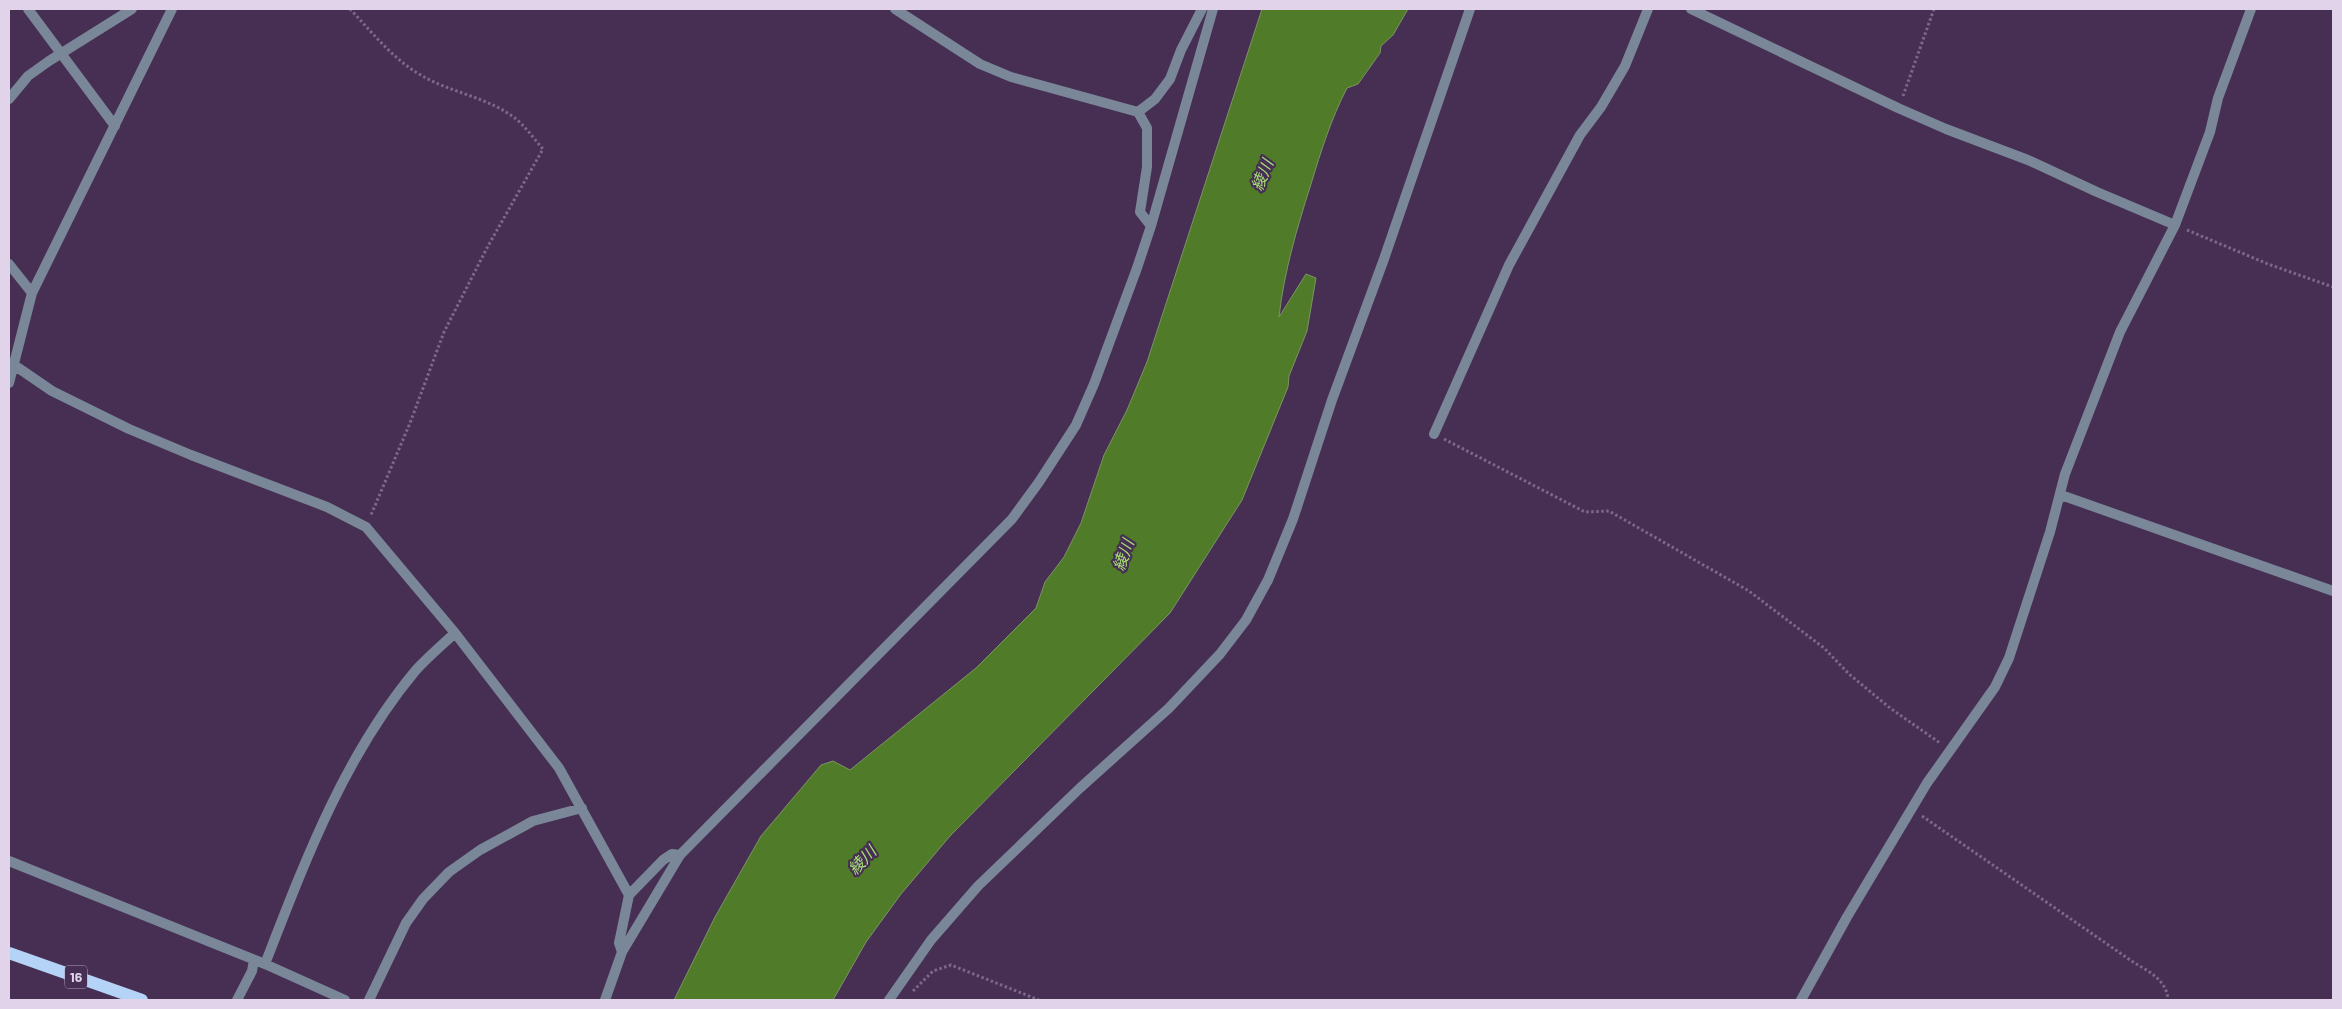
<svg xmlns="http://www.w3.org/2000/svg" width="2342" height="1009" viewBox="0 0 2342 1009" font-family="Barlow,'Noto Sans JP',sans-serif">
	<rect width="100%" height="100%" fill="#472f54"/>
	<path fill="#507b28" stroke="#7c9562" d="M 1262,9 L 1408,9 L 1393,35 L 1381,46 L 1380,53 L 1358,84 L 1347,88 C 1331,119 1321,151 1311,184 C 1297,228 1284,272 1279,317 L 1306,274 L 1316,278 L 1307,331 L 1289,376 L 1288,387 L 1242,500 L 1170,613 L 950,836 L 901,894 L 866,942 L 833,1000 L 674,1000 L 715,917 L 761,836 L 821,765 L 833,761 L 850,770 L 976,668 L 1036,608 L 1045,582 L 1064,557 L 1081,523 L 1104,455 L 1127,410 L 1147,362 Z"/>
	<g fill="none" stroke-linecap="round" stroke-linejoin="round">
		<path stroke="#7c6888" stroke-width="3" stroke-dasharray="2.5 2.5" stroke-linecap="butt" d="M 350,9 C 371,31 392,58 419,74 C 448,92 484,96 512,116 C 524,124 534,139 543,149 L 488,246 L 444,332 L 410,423 L 371,515
			M 1903,96 L 1934,9
			M 2187,230 L 2268,264 L 2333,287
			M 1444,439 L 1585,512 L 1609,511 L 1749,591 L 1824,648 L 1849,674 L 1890,708 L 1940,743
			M 1922,816 L 2133,962 C 2148,971 2167,980 2168,1000
			M 913,991 L 933,971 L 951,965 L 1039,1000"/>
		<path stroke="#798799" stroke-width="10" d="M 9,99 L 28,76 L 49,61 L 132,9"/>
		<path stroke="#798799" stroke-width="10" d="M 28,9 L 115,126
			M 1691,9 L 1898,108 L 1946,129 L 2028,160 L 2097,192 L 2175,225
			M 1138,112 L 1155,99 L 1170,79 L 1181,50 L 1202,9
			M 1151,226 L 1213,9
			M 9,264 L 32,293
			M 14,365 L 52,391 L 129,429 L 191,455 L 327,507 L 366,527 L 455,633 L 559,768 L 629,895
			M 9,383 L 32,293 L 172,9
			M 1434,434 L 1509,265 L 1580,135 L 1601,107 L 1625,66 L 1648,9
			M 2061,495 L 2333,591
			M 9,861 L 265,964 L 345,1000
			M 622,952 L 680,855
			M 265,964 C 305,861 344,756 416,670 C 428,657 442,645 455,633
			M 237,1000 L 252,971 L 254,960
			M 369,1000 L 406,923 L 423,899 L 449,872 L 480,850 L 533,821 L 582,808
			M 605,1000 L 622,952 L 619,943 L 629,895 L 663,860 L 672,854 L 680,855 L 1012,519 L 1039,482 L 1076,425 L 1094,384 L 1137,268 L 1151,226 L 1140,212 L 1147,167 L 1147,128 L 1138,112 L 1011,77 L 980,64 L 895,9
			M 889,1000 L 931,940 L 978,886 L 1080,788 L 1169,708 L 1220,654 L 1246,620 L 1268,580 L 1293,519 L 1332,400 L 1384,259 L 1470,9
			M 1801,1000 L 1847,917 L 1927,783 L 1995,687 L 2009,658 L 2050,532 L 2065,474 L 2120,332 L 2175,225 L 2210,132 L 2218,98 L 2251,9"/>
		<path stroke="#b5d3f6" stroke-width="12" d="M 9,953 L 142,1000"/>
	</g>
	<g text-anchor="middle" stroke-width="4.5" stroke-linejoin="round" paint-order="stroke">
		<rect fill="#472f54" stroke="#b3a2bd" stroke-width="1" x="65" y="965.5" width="22" height="23" rx="4"/>
		<g font-size="14" font-weight="bold" fill="#e1d3ea">
			<text x="76" y="982">16</text>
		</g>
		<g font-size="16" font-style="italic" fill="#a6e275" stroke="#472f54">
			<text transform="translate(1262 175) rotate(-68)" y="6">綾川</text>
			<text transform="translate(1123 555) rotate(-71)" y="6">綾川</text>
			<text transform="translate(862 860) rotate(-46)" y="6">綾川</text>
		</g>
	</g>
	<rect width="2342" height="1009" fill="none" stroke="#e1d3ea" stroke-width="20"/>
</svg>
